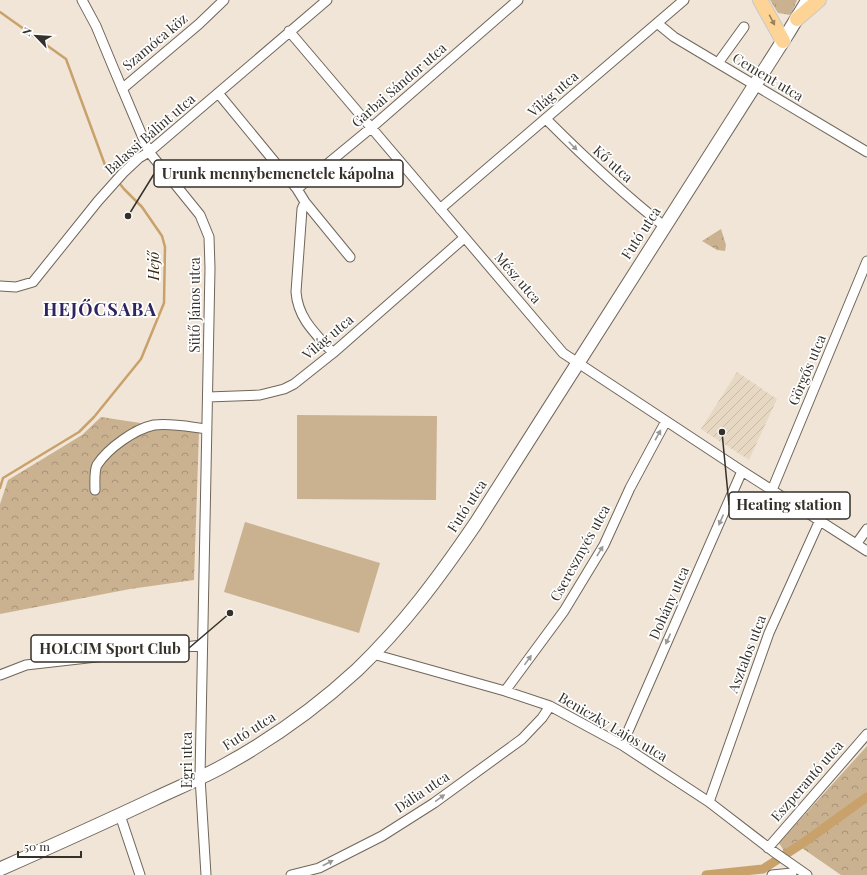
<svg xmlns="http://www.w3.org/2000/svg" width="867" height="875" viewBox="0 0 867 875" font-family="'Playfair Display',serif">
	<defs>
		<pattern id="industrial-furrows" width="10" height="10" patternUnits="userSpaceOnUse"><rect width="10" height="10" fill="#e7d8c3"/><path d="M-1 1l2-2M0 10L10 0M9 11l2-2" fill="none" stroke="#c7baa8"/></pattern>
		<pattern id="grass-tufts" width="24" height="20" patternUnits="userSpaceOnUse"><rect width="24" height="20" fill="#cab291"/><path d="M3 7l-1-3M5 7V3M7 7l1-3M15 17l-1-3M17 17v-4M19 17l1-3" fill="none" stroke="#a59177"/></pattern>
		<pattern id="park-crowns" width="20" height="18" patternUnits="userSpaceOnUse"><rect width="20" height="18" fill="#cab291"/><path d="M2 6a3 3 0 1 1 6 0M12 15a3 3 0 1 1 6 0" fill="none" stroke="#a59177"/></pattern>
	</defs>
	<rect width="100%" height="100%" fill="#f0e5d7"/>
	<path fill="url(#industrial-furrows)" d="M 737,372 L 777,399 L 749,460 L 701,429 Z"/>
	<path fill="url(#grass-tufts)" d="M 770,0 L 797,0 L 791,15 L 778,13 Z"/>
	<path fill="url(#park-crowns)" d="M 721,229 L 726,245 L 725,251 L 717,250 L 702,241 Z
		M 101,417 L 199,432 L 194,580 L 130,589 L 0,614 L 0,504 L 8,480 L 82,435 Z
		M 867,746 L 867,875 L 841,875 L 802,848 L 784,851 L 779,843 Z"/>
	<path fill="#cab291" d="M 297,415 L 437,416 L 436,500 L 297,499 Z
		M 245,522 L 380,563 L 359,633 L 224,592 Z"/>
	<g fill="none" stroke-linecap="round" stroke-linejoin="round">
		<path stroke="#c8a16b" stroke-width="2.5" d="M 0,12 L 66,59 L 105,165 L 124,189 L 142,207 L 162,236 L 165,247 L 164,303 L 141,359 L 94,417 L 79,432 L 3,478 L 0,488"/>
		<path stroke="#c8a16b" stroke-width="9" d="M 706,875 L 763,869 L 803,843 L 867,797"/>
		<defs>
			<path id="street" d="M 82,0 L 96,26 L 113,67 L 149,152 L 200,215 L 209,237 L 210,268 L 200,777 L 206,875
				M 657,23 L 674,37 L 867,152
				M 289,31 L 563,353 L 742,471 L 867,551
				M 718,63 L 744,27
				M 122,89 L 199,24 L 224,0
				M 218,93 L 297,189 L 305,202 L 350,257
				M 546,119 C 583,156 622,193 664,226
				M 297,189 L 371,128 L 518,0
				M 305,202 L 302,209 L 296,292 C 298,319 316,334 333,353
				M 440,209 L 684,0
				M 0,286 L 16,287 L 33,282 L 98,201 L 123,173 L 139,158 L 149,152 L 327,0
				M 208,397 L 260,395 L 284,389 L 294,384 L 333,353 L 464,238
				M 95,490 C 95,483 94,471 97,465 C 108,448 135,429 154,425 C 172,423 190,427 207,429
				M 772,490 L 867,261
				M 857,543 L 867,529
				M 373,654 L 505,691 L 550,706 L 622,745 L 709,802 L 774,852 L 807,875
				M 0,675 L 26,665 L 202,645
				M 505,691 L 564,611 L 604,545 L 630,488 L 666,421
				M 622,745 L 742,471
				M 709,802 L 769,633 L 820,520
				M 120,815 L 140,875
				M 768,848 L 867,734
				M 291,875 L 319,868 L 382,836 L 434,803 L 522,739 L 542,718 L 550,706
				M 772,875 L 792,873"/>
			<path id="secondary" d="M 0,869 C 52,846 103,823 154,799 C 177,788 202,778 225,765 C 272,739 317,707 357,670 C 403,626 440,576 476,523 L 788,33 L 808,0"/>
			<path id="primary" d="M 760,0 L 783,41
				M 797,19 L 819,0"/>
		</defs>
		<use href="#street" stroke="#70665a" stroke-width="11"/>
		<use href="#secondary" stroke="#70665a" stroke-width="15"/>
		<use href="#primary" stroke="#cac9c8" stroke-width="16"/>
		<use href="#street" stroke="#fff" stroke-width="9"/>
		<use href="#secondary" stroke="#fff" stroke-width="13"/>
		<use href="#primary" stroke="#fdd495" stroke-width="14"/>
	</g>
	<defs><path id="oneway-solid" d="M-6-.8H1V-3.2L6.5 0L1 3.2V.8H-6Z"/></defs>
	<use fill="#988260" href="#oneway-solid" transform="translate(772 20) rotate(62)"/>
	<g fill="#9a9894">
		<use href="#oneway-solid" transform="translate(573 146) rotate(45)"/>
		<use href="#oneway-solid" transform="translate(658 435) rotate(-61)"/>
		<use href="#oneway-solid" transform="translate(721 520) rotate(114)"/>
		<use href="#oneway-solid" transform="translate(600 551) rotate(-59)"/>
		<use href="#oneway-solid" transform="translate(668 639) rotate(114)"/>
		<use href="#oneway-solid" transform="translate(528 660) rotate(-54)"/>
		<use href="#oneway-solid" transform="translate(440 798) rotate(-36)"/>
		<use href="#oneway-solid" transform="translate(328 863) rotate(-27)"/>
	</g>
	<g text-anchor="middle" stroke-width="3.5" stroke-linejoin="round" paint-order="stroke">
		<g font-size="14" fill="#34302a" stroke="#fff">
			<text transform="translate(155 42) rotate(-40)" y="5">Szamóca köz</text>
			<text transform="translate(768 77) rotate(31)" y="5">Cement utca</text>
			<text transform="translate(399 85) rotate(-41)" y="5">Garbai Sándor utca</text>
			<text transform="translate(553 94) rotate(-41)" y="5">Világ utca</text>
			<text transform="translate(150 134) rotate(-41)" y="5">Balassi Bálint utca</text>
			<text transform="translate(613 164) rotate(42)" y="5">Kő utca</text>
			<text transform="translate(641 233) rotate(-57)" y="5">Futó utca</text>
			<text transform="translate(518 278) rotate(49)" y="5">Mész utca</text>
			<text transform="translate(195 305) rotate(-90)" y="5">Sütő János utca</text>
			<text transform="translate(328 337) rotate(-40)" y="5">Világ utca</text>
			<text transform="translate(807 370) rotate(-67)" y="5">Görgős utca</text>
			<text transform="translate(467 506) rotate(-57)" y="5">Futó utca</text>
			<text transform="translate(580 553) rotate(-61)" y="5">Cseresznyés utca</text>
			<text transform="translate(669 603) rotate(-66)" y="5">Dohány utca</text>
			<text transform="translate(747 654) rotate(-69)" y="5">Asztalos utca</text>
			<text transform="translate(613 727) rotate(30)" y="5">Beniczky Lajos utca</text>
			<text transform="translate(249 731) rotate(-32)" y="5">Futó utca</text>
			<text transform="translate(187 760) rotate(-90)" y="5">Egri utca</text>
			<text transform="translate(807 781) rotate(-49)" y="5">Eszperantó utca</text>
			<text transform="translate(422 792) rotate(-34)" y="5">Dália utca</text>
		</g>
		<g font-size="15" font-style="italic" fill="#3a2910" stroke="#fff">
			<text transform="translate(154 266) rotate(-90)" y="5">Hejő</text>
		</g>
		<g font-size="18" font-weight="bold" letter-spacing="1" fill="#2d2560" stroke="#fff">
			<text x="100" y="316">HEJŐCSABA</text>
		</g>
	</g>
	<path fill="none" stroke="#34302a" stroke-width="1.5" d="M128 216L154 174M722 432L729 505M230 613L189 648"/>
	<g fill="#34302a" stroke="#fff" stroke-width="1.5">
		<circle cx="128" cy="216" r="4"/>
		<circle cx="722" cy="432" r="4"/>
		<circle cx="230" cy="613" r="4"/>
	</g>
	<g fill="#fff" stroke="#34302a" stroke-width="1.5">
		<rect x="154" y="160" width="249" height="27" rx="4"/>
		<rect x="729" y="492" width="121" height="27" rx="4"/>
		<rect x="31" y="635" width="158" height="27" rx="4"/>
	</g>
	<g font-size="15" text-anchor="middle" font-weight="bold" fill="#34302a">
		<text x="278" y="179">Urunk mennybemenetele kápolna</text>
		<text x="789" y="510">Heating station</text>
		<text x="110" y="654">HOLCIM Sport Club</text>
	</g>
	<g transform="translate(36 36) rotate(295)" stroke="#ffffff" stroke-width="3" paint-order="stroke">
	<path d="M0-3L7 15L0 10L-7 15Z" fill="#34302a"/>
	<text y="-6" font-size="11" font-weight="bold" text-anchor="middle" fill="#34302a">N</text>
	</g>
	<path d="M18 851v6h63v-6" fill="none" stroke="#34302a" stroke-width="2"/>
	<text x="24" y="851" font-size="12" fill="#34302a" stroke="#ffffff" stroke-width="3" paint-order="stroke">50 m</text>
</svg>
